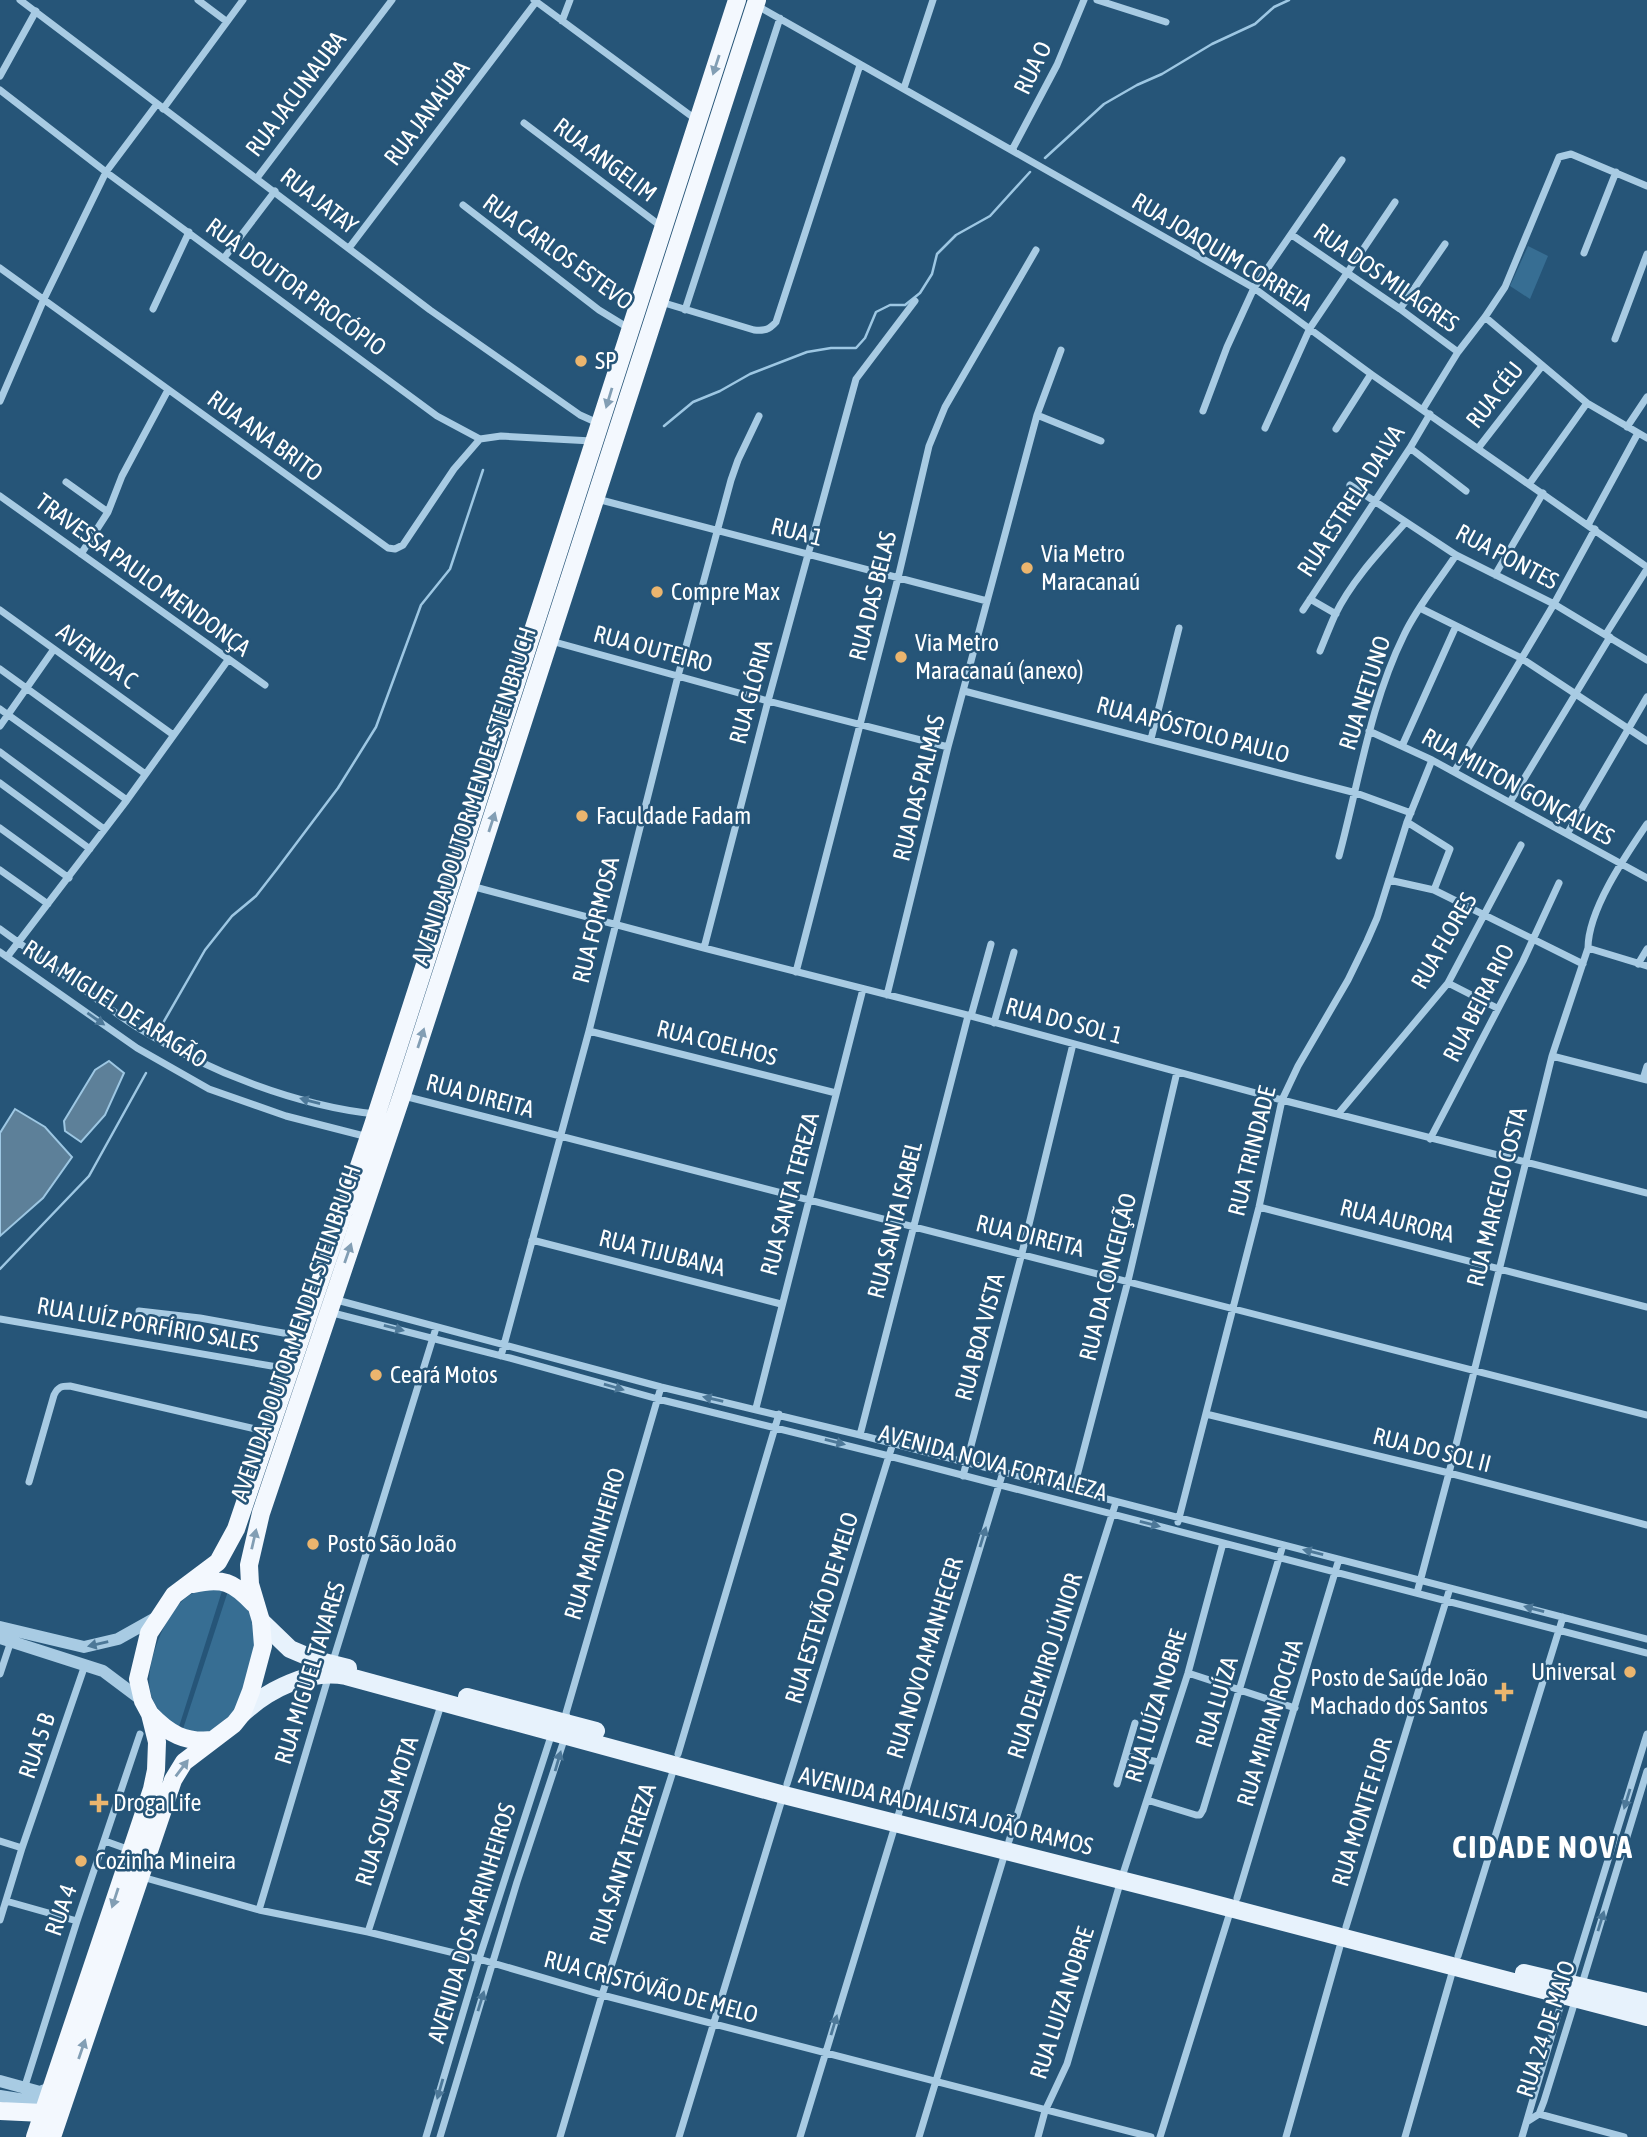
<svg xmlns="http://www.w3.org/2000/svg" width="1647" height="2137" viewBox="0 0 1647 2137" font-family="'Asap Condensed',sans-serif">
	<rect width="100%" height="100%" fill="#265578"/>
	<path fill="#376e93" d="M 1528,246 L 1548,256 L 1530,299 L 1510,286 Z
		M 212,1588 L 222,1591 L 178,1730 C 166,1718 153,1708 150,1690 C 145,1665 165,1612 187,1597 C 194,1591 203,1590 212,1588 Z
		M 228,1591 L 244,1603 L 250,1614 L 257,1645 L 236,1710 L 209,1733 L 182,1732 Z"/>
	<path fill="#5d8099" stroke="#9dc7e3" stroke-width="2" d="M 109,1061 L 124,1073 L 105,1115 L 81,1142 L 65,1131 L 64,1121 L 95,1070 Z
		M 15,1109 L 45,1127 L 72,1157 L 43,1198 L 0,1236 L 0,1133 Z"/>
	<g fill="none" stroke-linecap="round" stroke-linejoin="round">
		<path stroke="#9dc7e3" stroke-width="2.5" d="M 1045,158 L 1104,104 L 1137,85 L 1162,74 L 1212,44 L 1255,24 L 1274,7 L 1289,0
			M 664,426 L 693,402 L 720,391 L 750,374 L 807,352 L 831,348 L 856,348 L 865,338 L 876,312 L 890,305 L 905,305 L 920,293 L 932,274 L 937,254 L 956,235 L 990,216 L 1030,172
			M 163,1023 L 205,950 L 232,916 L 256,896 L 277,869 L 338,788 L 376,727 L 421,605 L 450,569 L 483,470
			M 0,1269 L 89,1176 L 146,1073"/>
		<path stroke="#a8cbe3" stroke-width="7" d="M 20,0 L 430,310 L 580,415 L 600,424
			M 198,0 L 226,21
			M 534,0 L 698,121
			M 1097,0 L 1166,22
			M 756,5 L 1254,288 L 1371,374 L 1647,567
			M 562,21 L 570,0
			M 0,76 L 36,11
			M 904,88 L 933,0
			M 0,90 L 106,172 L 437,416 L 480,439 L 501,436 L 592,441
			M 163,109 L 243,0
			M 524,123 L 662,227
			M 1012,150 L 1057,65 L 1084,0
			M 257,178 L 392,0
			M 463,205 L 599,310 L 630,329
			M 1292,235 L 1400,309 L 1458,352
			M 349,248 L 536,2
			M 1584,253 L 1616,172
			M 224,258 L 275,191
			M 0,268 L 388,548 L 395,549 L 403,545 L 454,469 L 480,439
			M 661,302 L 754,330 C 764,331 769,330 776,322 L 860,65
			M 153,309 L 189,232
			M 1400,309 L 1445,244
			M 685,310 L 780,18
			M 1485,317 L 1587,403 L 1647,438
			M 1615,339 L 1647,254
			M 0,401 L 44,299 L 106,172 L 157,104
			M 1423,409 L 1458,352 L 1485,317 L 1505,287 L 1559,157 L 1571,154 L 1647,186
			M 1203,411 L 1227,347 L 1254,288 L 1342,160
			M 1037,415 L 1101,441
			M 1627,427 L 1647,397
			M 1265,428 L 1310,328 L 1395,202
			M 1336,429 L 1371,374
			M 1479,447 L 1542,366
			M 1410,448 L 1466,491
			M 66,482 L 108,512
			M 1530,483 L 1587,403
			M 1350,485 L 1456,555 L 1554,604 L 1647,660
			M 0,496 L 265,685
			M 597,499 L 987,601
			M 1588,525 L 1638,433
			M 81,554 L 108,512 L 122,476 L 168,390
			M 1495,575 L 1543,493
			M 1310,599 L 1336,614
			M 1420,608 L 1521,658 L 1647,741
			M 0,610 L 172,734
			M 1303,610 L 1410,448 L 1430,414
			M 1606,634 L 1647,569
			M 551,641 L 768,701 L 948,747
			M 1320,651 C 1325,639 1330,626 1335,615 C 1352,580 1381,550 1406,522
			M 0,669 L 144,773
			M 964,691 L 1356,793 L 1411,813
			M 0,709 L 127,800
			M 0,726 L 54,649
			M 1369,731 L 1432,760 L 1647,878
			M 1151,739 L 1179,628
			M 1402,746 L 1456,626
			M 0,752 L 104,829
			M 1454,772 L 1554,604 L 1595,529
			M 0,783 L 90,849
			M 1510,802 L 1610,637
			M 1407,822 L 1450,849 L 1434,890
			M 0,828 L 69,878
			M 1567,834 L 1647,697
			M 1339,856 C 1359,782 1370,704 1404,635 C 1417,607 1439,581 1456,555
			M 0,870 L 48,904
			M 1389,880 L 1434,890 L 1583,964
			M 471,886 L 704,948 L 971,1016 L 1282,1100 L 1647,1193
			M 0,929 C 30,951 61,973 91,995 C 107,1006 123,1019 140,1029 C 207,1071 297,1106 376,1114
			M 704,948 L 768,701 L 856,379 L 915,301
			M 1588,948 L 1647,966
			M 0,952 L 137,1048 L 209,1089 L 286,1116 L 368,1137
			M 7,957 L 127,800 L 228,660
			M 1638,964 L 1647,949
			M 796,972 L 898,578 L 929,446 L 945,407 L 1036,250
			M 1448,983 L 1497,1008
			M 887,995 L 948,747 L 1037,415 L 1061,350
			M 971,1016 L 991,944
			M 994,1023 L 1014,952
			M 589,1031 L 836,1093
			M 1552,1056 L 1647,1080
			M 1643,1079 L 1647,1066
			M 404,1096 L 1647,1415
			M 1338,1114 L 1448,983 L 1521,845
			M 1430,1139 L 1523,961 L 1559,883
			M 1259,1207 L 1647,1307
			M 532,1240 L 781,1304
			M 333,1299 L 661,1387 L 860,1435 L 1647,1639
			M 139,1311 L 200,1318 L 300,1336
			M 329,1312 L 510,1358 L 658,1399 L 889,1456 L 1647,1653
			M 0,1319 L 289,1369
			M 501,1356 L 589,1031 L 678,676 L 731,480 L 738,460 L 759,416
			M 756,1408 L 863,989
			M 1206,1414 L 1449,1473 L 1647,1525
			M 860,1435 L 968,1016
			M 963,1476 L 1022,1253 L 1073,1044
			M 29,1482 L 54,1395 C 58,1387 61,1386 70,1386 L 268,1432
			M 1073,1491 L 1128,1281 L 1177,1072
			M 1178,1522 L 1259,1207 L 1282,1100 L 1298,1066 L 1348,980 L 1367,941 L 1377,918 L 1407,822 L 1432,760
			M 1417,1593 L 1449,1473 L 1552,1056 L 1588,948 C 1588,910 1626,855 1647,824
			M 332,1664 L 436,1328
			M 1188,1673 L 1295,1708
			M 0,1674 L 11,1641
			M 568,1722 L 566,1713 L 661,1387
			M 678,1754 L 779,1414
			M 1126,1756 L 1159,1762
			M 787,1784 L 893,1443
			M 1117,1784 L 1135,1723
			M 1147,1800 L 1196,1815 L 1200,1815 L 1203,1810 L 1283,1545
			M 0,1841 L 22,1848
			M 105,1841 L 130,1850
			M 1009,1841 L 1116,1502
			M 142,1877 L 259,1910 L 368,1932 L 479,1959 L 602,1995 L 1151,2137
			M 1237,1898 L 1339,1559
			M 6,1901 L 77,1921
			M 259,1910 L 329,1675
			M 0,1920 L 22,1848 L 85,1665
			M 1346,1927 L 1450,1588
			M 368,1932 L 442,1702
			M 1458,1956 L 1563,1617
			M 1570,1983 L 1647,1734
			M 1581,1987 L 1647,1771
			M 24,2089 L 77,1921 L 140,1734
			M 1539,2114 L 1624,2137
			M 1528,2121 L 1539,2114 L 1544,2101 L 1576,1998
			M 426,2137 L 479,1959 L 552,1733
			M 440,2137 L 517,1882 L 565,1737
			M 560,2137 L 602,1995 L 675,1765
			M 679,2137 L 783,1796
			M 800,2137 L 1003,1472
			M 919,2137 L 1005,1853
			M 1038,2137 L 1045,2111 L 1067,2064 L 1121,1880 L 1188,1673 L 1223,1543
			M 1160,2137 L 1231,1909
			M 1286,2137 L 1342,1939
			M 1405,2137 L 1454,1966
			M 1522,2137 L 1563,1997"/>
		<path stroke="#a8cbe3" stroke-width="12" d="M 0,1627 L 84,1647 L 118,1639 L 159,1616
			M 0,1638 L 103,1671 L 143,1701
			M 0,2081 L 40,2092 L 51,2088
			M 0,2096 L 38,2102 L 44,2109"/>
		<path stroke="#e7f2fc" stroke-width="18" d="M 261,1621 L 290,1649 L 316,1660 L 348,1668
			M 467,1697 L 596,1731
			M 242,1714 C 269,1689 309,1669 346,1676 L 784,1795 L 1188,1897 L 1647,2017
			M 1524,1973 L 1647,2002"/>
		<path stroke="#f3f8fe" stroke-width="18" d="M 193,1584 C 222,1577 234,1582 254,1604
			M 150,1714 C 169,1734 185,1743 213,1740
			M 0,2111 L 43,2113
			M 35,2137 L 152,1789 L 156,1770 L 157,1742 L 150,1714 L 143,1701 L 138,1679 L 149,1633 L 174,1595 L 218,1562 L 236,1529 L 373,1125 L 737,0
			M 52,2137 L 173,1780 L 184,1762 L 234,1724 L 242,1714 L 251,1691 L 263,1646 L 261,1621 L 250,1584 L 249,1565 L 261,1513 L 402,1095 L 757,0"/>
	</g>
	<defs><path id="oneway-solid" d="M-6-.8H1V-3.2L6.5 0L1 3.2V.8H-6Z" transform="scale(1.75)"/></defs>
	<g fill="#829eb4">
		<use href="#oneway-solid" transform="translate(716 65) rotate(108)"/>
		<use href="#oneway-solid" transform="translate(609 398) rotate(107)"/>
		<use href="#oneway-solid" transform="translate(492 822) rotate(-72)"/>
		<use href="#oneway-solid" transform="translate(421 1038) rotate(-72)"/>
		<use href="#oneway-solid" transform="translate(348 1253) rotate(-71)"/>
		<use href="#oneway-solid" transform="translate(254 1539) rotate(-77)"/>
		<use href="#oneway-solid" transform="translate(182 1768) rotate(-53)"/>
		<use href="#oneway-solid" transform="translate(115 1898) rotate(108)"/>
		<use href="#oneway-solid" transform="translate(82 2049) rotate(-71)"/>
	</g>
	<g fill="#4d7898">
		<use href="#oneway-solid" transform="translate(96 1019) rotate(35)"/>
		<use href="#oneway-solid" transform="translate(310 1101) rotate(-165)"/>
		<use href="#oneway-solid" transform="translate(394 1328) rotate(15)"/>
		<use href="#oneway-solid" transform="translate(614 1387) rotate(16)"/>
		<use href="#oneway-solid" transform="translate(713 1399) rotate(-167)"/>
		<use href="#oneway-solid" transform="translate(835 1442) rotate(14)"/>
		<use href="#oneway-solid" transform="translate(1150 1524) rotate(14)"/>
		<use href="#oneway-solid" transform="translate(983 1537) rotate(-73)"/>
		<use href="#oneway-solid" transform="translate(1313 1552) rotate(-166)"/>
		<use href="#oneway-solid" transform="translate(1534 1609) rotate(-165)"/>
		<use href="#oneway-solid" transform="translate(98 1644) rotate(167)"/>
		<use href="#oneway-solid" transform="translate(558 1761) rotate(-74)"/>
		<use href="#oneway-solid" transform="translate(1627 1799) rotate(107)"/>
		<use href="#oneway-solid" transform="translate(1601 1921) rotate(-73)"/>
		<use href="#oneway-solid" transform="translate(481 2001) rotate(-73)"/>
		<use href="#oneway-solid" transform="translate(834 2025) rotate(-73)"/>
		<use href="#oneway-solid" transform="translate(440 2089) rotate(106)"/>
	</g>
	<g fill="#ebb56e" stroke="#265578" stroke-width="2.5">
		<circle cx="581" cy="361" r="7"/>
		<circle cx="1027" cy="568" r="7"/>
		<circle cx="657" cy="592" r="7"/>
		<circle cx="901" cy="657" r="7"/>
		<circle cx="582" cy="816" r="7"/>
		<circle cx="376" cy="1375" r="7"/>
		<circle cx="313" cy="1544" r="7"/>
		<circle cx="1630" cy="1672" r="7"/>
		<path d="M1500.5 1681.5h7v7h7v7h-7v7h-7v-7h-7v-7h7z"/>
		<path d="M95.5 1792.5h7v7h7v7h-7v7h-7v-7h-7v-7h7z"/>
		<circle cx="81" cy="1861" r="7"/>
	</g>
	<g text-anchor="middle" stroke-width="5" stroke-linejoin="round" paint-order="stroke">
		<g font-size="24" fill="#fff" stroke="#265578">
			<text transform="translate(1033 68) rotate(-64)" y="8">RUA O</text>
			<text transform="translate(296 94) rotate(-53)" y="8">RUA JACUNAUBA</text>
			<text transform="translate(427 113) rotate(-53)" y="8">RUA JANAÚBA</text>
			<text transform="translate(605 160) rotate(37)" y="8">RUA ANGELIM</text>
			<text transform="translate(319 201) rotate(38)" y="8">RUA JATAY</text>
			<text transform="translate(558 252) rotate(36)" y="8">RUA CARLOS ESTEVO</text>
			<text transform="translate(1222 252) rotate(31)" y="8">RUA JOAQUIM CORREIA</text>
			<text transform="translate(1386 278) rotate(35)" y="8">RUA DOS MILAGRES</text>
			<text transform="translate(296 287) rotate(36)" y="8">RUA DOUTOR PROCÓPIO</text>
			<text transform="translate(1495 395) rotate(-52)" y="8">RUA CÉU</text>
			<text transform="translate(265 436) rotate(36)" y="8">RUA ANA BRITO</text>
			<text transform="translate(1351 501) rotate(-57)" y="8">RUA ESTRELA DALVA</text>
			<text transform="translate(797 532) rotate(14)" y="8">RUA 1</text>
			<text transform="translate(1507 557) rotate(28)" y="8">RUA PONTES</text>
			<text transform="translate(143 575) rotate(36)" y="8">TRAVESSA PAULO MENDONÇA</text>
			<text transform="translate(873 596) rotate(-76)" y="8">RUA DAS BELAS</text>
			<text transform="translate(653 649) rotate(15)" y="8">RUA OUTEIRO</text>
			<text transform="translate(97 656) rotate(36)" y="8">AVENIDA C</text>
			<text transform="translate(751 692) rotate(-75)" y="8">RUA GLÓRIA</text>
			<text transform="translate(1365 693) rotate(-72)" y="8">RUA NETUNO</text>
			<text transform="translate(1193 730) rotate(15)" y="8">RUA APÓSTOLO PAULO</text>
			<text transform="translate(1518 787) rotate(29)" y="8">RUA MILTON GONÇALVES</text>
			<text transform="translate(919 788) rotate(-76)" y="8">RUA DAS PALMAS</text>
			<text transform="translate(474 796) rotate(-72)" y="8">AVENIDA DOUTOR MENDEL STEINBRUCH</text>
			<text transform="translate(596 920) rotate(-76)" y="8">RUA FORMOSA</text>
			<text transform="translate(1444 941) rotate(-60)" y="8">RUA FLORES</text>
			<text transform="translate(1479 1003) rotate(-63)" y="8">RUA BEIRA RIO</text>
			<text transform="translate(115 1004) rotate(33)" y="8">RUA MIGUEL DE ARAGÃO</text>
			<text transform="translate(1064 1021) rotate(15)" y="8">RUA DO SOL 1</text>
			<text transform="translate(717 1043) rotate(14)" y="8">RUA COELHOS</text>
			<text transform="translate(480 1096) rotate(15)" y="8">RUA DIREITA</text>
			<text transform="translate(1252 1151) rotate(-76)" y="8">RUA TRINDADE</text>
			<text transform="translate(790 1194) rotate(-75)" y="8">RUA SANTA TEREZA</text>
			<text transform="translate(1497 1197) rotate(-76)" y="8">RUA MARCELO COSTA</text>
			<text transform="translate(895 1220) rotate(-76)" y="8">RUA SANTA ISABEL</text>
			<text transform="translate(1397 1221) rotate(14)" y="8">RUA AURORA</text>
			<text transform="translate(1030 1236) rotate(14)" y="8">RUA DIREITA</text>
			<text transform="translate(662 1253) rotate(14)" y="8">RUA TIJUBANA</text>
			<text transform="translate(1108 1277) rotate(-76)" y="8">RUA DA CONCEIÇÃO</text>
			<text transform="translate(148 1325) rotate(10)" y="8">RUA LUÍZ PORFÍRIO SALES</text>
			<text transform="translate(296 1333) rotate(-71)" y="8">AVENIDA DOUTOR MENDEL STEINBRUCH</text>
			<text transform="translate(980 1337) rotate(-75)" y="8">RUA BOA VISTA</text>
			<text transform="translate(1432 1450) rotate(14)" y="8">RUA DO SOL II</text>
			<text transform="translate(993 1463) rotate(15)" y="8">AVENIDA NOVA FORTALEZA</text>
			<text transform="translate(595 1544) rotate(-73)" y="8">RUA MARINHEIRO</text>
			<text transform="translate(822 1608) rotate(-73)" y="8">RUA ESTEVÃO DE MELO</text>
			<text transform="translate(925 1658) rotate(-73)" y="8">RUA NOVO AMANHECER</text>
			<text transform="translate(1045 1666) rotate(-72)" y="8">RUA DELMIRO JÚNIOR</text>
			<text transform="translate(310 1673) rotate(-73)" y="8">RUA MIGUEL TAVARES</text>
			<text transform="translate(1217 1702) rotate(-73)" y="8">RUA LUÍZA</text>
			<text transform="translate(1156 1706) rotate(-73)" y="8">RUA LUÍZA NOBRE</text>
			<text transform="translate(1270 1723) rotate(-73)" y="8">RUA MIRIAN ROCHA</text>
			<text transform="translate(37 1746) rotate(-71)" y="8">RUA 5 B</text>
			<text transform="translate(387 1811) rotate(-72)" y="8">RUA SOUSA MOTA</text>
			<text transform="translate(946 1811) rotate(14)" y="8">AVENIDA RADIALISTA JOÃO RAMOS</text>
			<text transform="translate(1362 1812) rotate(-73)" y="8">RUA MONTE FLOR</text>
			<text transform="translate(623 1864) rotate(-72)" y="8">RUA SANTA TEREZA</text>
			<text transform="translate(61 1910) rotate(-71)" y="8">RUA 4</text>
			<text transform="translate(472 1923) rotate(-73)" y="8">AVENIDA DOS MARINHEIROS</text>
			<text transform="translate(651 1987) rotate(15)" y="8">RUA CRISTÓVÃO DE MELO</text>
			<text transform="translate(1062 2003) rotate(-72)" y="8">RUA LUIZA NOBRE</text>
			<text transform="translate(1546 2029) rotate(-72)" y="8">RUA 24 DE MAIO</text>
		</g>
		<g font-size="24" fill="#fff" stroke="#265578" text-anchor="start">
			<text x="595" y="369">SP</text>
			<text x="1041" y="562">Via Metro<tspan x="1041" dy="28">Maracanaú</tspan></text>
			<text x="671" y="600">Compre Max</text>
			<text x="915" y="651">Via Metro<tspan x="915" dy="28">Maracanaú (anexo)</tspan></text>
			<text x="596" y="824">Faculdade Fadam</text>
			<text x="390" y="1383">Ceará Motos</text>
			<text x="327" y="1552">Posto São João</text>
			<text x="1616" y="1680" text-anchor="end">Universal</text>
			<text x="1488" y="1686" text-anchor="end">Posto de Saúde João<tspan x="1488" dy="28">Machado dos Santos</tspan></text>
			<text x="113" y="1811">Droga Life</text>
			<text x="95" y="1869">Cozinha Mineira</text>
		</g>
		<g font-size="32" font-weight="bold" letter-spacing="2" fill="#fff" stroke="#265578">
			<text x="1543" y="1858">CIDADE NOVA</text>
		</g>
	</g>
</svg>
